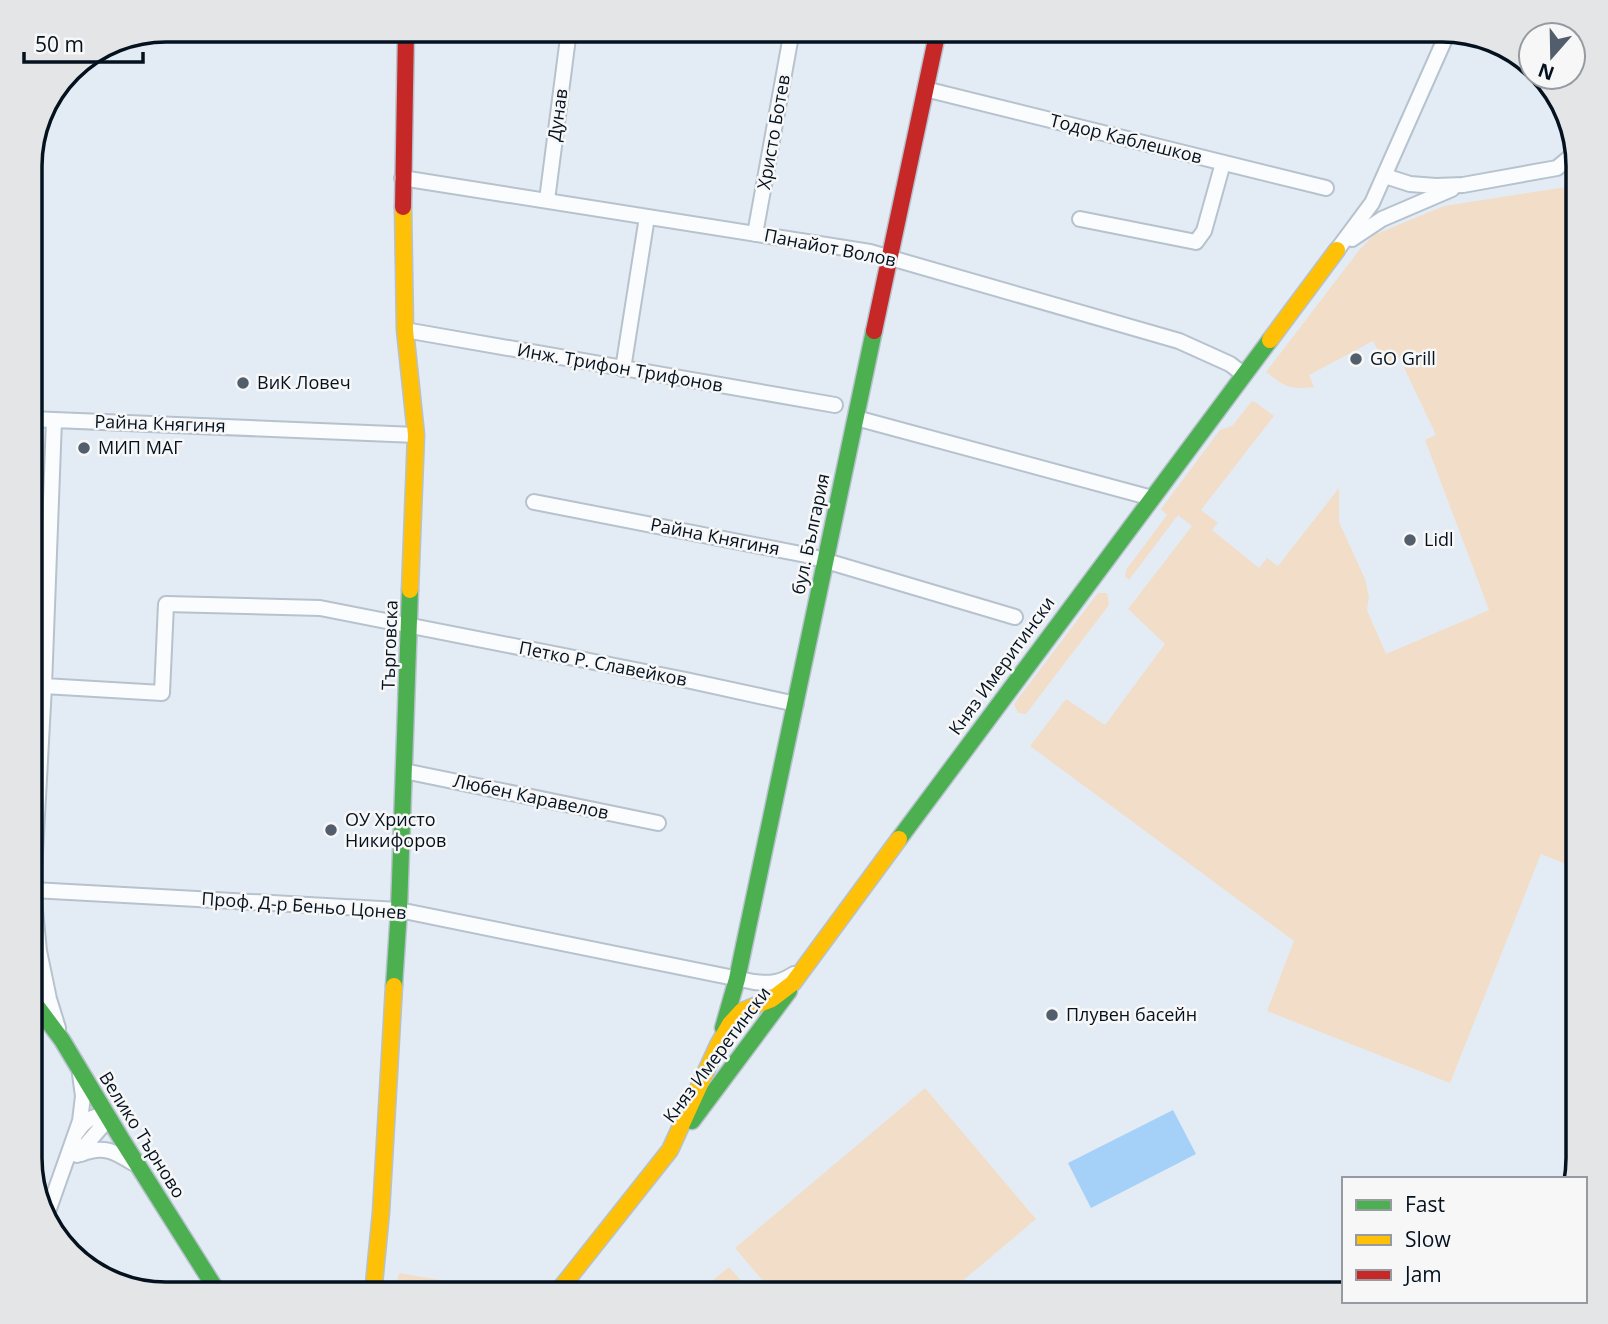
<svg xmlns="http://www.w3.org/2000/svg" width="1608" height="1324" viewBox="0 0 1608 1324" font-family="'Open Sans',sans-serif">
	<rect width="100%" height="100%" fill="#e3ecf5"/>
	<path fill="#f2ddc8" d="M 1566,187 L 1575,190 L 1578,198 L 1573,248 L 1578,283 L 1578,869 L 1541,854 L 1450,1083 L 1267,1011 L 1294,941 L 1030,746 L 1066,699 L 1105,725 L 1165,644 L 1128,609 L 1192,526 L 1178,515 L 1129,580 L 1125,576 L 1126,570 L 1167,515 L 1161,509 L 1220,430 L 1232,426 L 1252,401 L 1255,402 L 1274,416 L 1201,510 L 1218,523 L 1212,530 L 1259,568 L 1267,558 L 1278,566 L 1339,488 L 1339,522 L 1365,579 L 1369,597 L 1367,610 L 1386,654 L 1489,610 L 1425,440 L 1436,435 L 1399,357 L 1385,364 L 1373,341 L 1309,375 L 1314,387 C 1288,390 1286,387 1266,372 L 1360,249 L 1374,235 L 1444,206 Z
		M 1098,593 L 1107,593 L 1109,605 L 1026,714 L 1018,713 L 1014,704 Z
		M 925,1088 L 1036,1219 L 947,1294 L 774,1294 L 735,1248 Z
		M 729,1267 L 753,1294 L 696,1294 Z
		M 399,1273 L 509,1292 L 507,1294 L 394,1294 Z"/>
	<path fill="#a5d0f8" d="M 1173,1110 L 1196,1154 L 1091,1208 L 1068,1163 Z"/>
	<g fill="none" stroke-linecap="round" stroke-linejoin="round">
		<defs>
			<path id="street" d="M 925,89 L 1326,188
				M 1385,176 L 1410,184 L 1436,186 L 1463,185 L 1557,168 L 1576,152
				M 402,178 L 870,252 L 1179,341 L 1230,364 L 1243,374
				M 547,200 L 569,30
				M 1080,219 L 1196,242 L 1204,231 L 1223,163
				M 755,234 L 792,30
				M 1352,239 L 1382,219 L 1452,189
				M 1337,250 L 1372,203 L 1448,32
				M 405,330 L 835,405
				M 623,369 L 647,217
				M 856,418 L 1152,498
				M 30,419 L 416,435
				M 54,420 L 44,686 L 33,890 L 39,951 L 49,999 L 58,1028
				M 534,502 L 806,555 L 1015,617
				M 44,686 L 162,693 L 166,604 L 320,608 L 686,680 L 796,704
				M 404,771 L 658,823
				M 33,890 L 399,910 L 754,982 C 770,984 780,983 794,974
				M 81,1154 C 103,1145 114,1151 133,1163
				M 77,1155 L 103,1125 L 106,1115 C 92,1116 85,1120 77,1132
				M 45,1220 L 80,1121 L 83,1096 L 80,1074"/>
			<path id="fast" d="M 899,839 L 1270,340
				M 394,986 L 399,910 L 410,590
				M 30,997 L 62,1040 L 122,1140 L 219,1294
				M 723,1028 L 737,979 L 874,331
				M 692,1121 L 789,991"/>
			<path id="slow" d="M 403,207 L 405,330 L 416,435 L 410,590
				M 1270,340 L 1337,250
				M 373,1294 L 381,1212 L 394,986
				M 556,1294 L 670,1150 L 718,1045 L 730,1024 L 742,1011 L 772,999 L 793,983 L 899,839"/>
			<path id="jam" d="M 403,207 L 406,30
				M 874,331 L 938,30"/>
		</defs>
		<use href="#street" stroke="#b6c2cd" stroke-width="18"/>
		<use href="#fast" stroke="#b6c2cd" stroke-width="19"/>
		<use href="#slow" stroke="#b6c2cd" stroke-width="19"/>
		<use href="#jam" stroke="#b6c2cd" stroke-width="19"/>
		<use href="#street" stroke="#fbfcfe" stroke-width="14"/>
		<use href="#fast" stroke="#4caf50" stroke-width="16"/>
		<use href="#slow" stroke="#ffc107" stroke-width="16"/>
		<use href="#jam" stroke="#c62828" stroke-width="16"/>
		<path stroke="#b4b7ba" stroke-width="4.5" stroke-dasharray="9 9" stroke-linecap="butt" d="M 1335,1294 L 1344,1291"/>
	</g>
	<g fill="#525e6b" stroke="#f7f7f7" stroke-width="2.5">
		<circle cx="1356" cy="359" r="7"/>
		<circle cx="243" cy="383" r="7"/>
		<circle cx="84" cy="448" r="7"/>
		<circle cx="1410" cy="540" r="7"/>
		<circle cx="331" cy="830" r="7"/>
		<circle cx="1052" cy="1015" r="7"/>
	</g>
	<g text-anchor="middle" stroke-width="5" stroke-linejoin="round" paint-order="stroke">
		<g font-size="18" fill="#041220" stroke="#f7f7f7">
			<text transform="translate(558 115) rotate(-82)" y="6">Дунав</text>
			<text transform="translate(774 132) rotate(-80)" y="6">Христо Ботев</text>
			<text transform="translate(1126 139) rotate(14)" y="6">Тодор Каблешков</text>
			<text transform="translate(830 248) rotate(11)" y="6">Панайот Волов</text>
			<text transform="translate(620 368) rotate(10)" y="6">Инж. Трифон Трифонов</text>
			<text transform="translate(160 424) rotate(2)" y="6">Райна Княгиня</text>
			<text transform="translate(811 534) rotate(-78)" y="6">бул. България</text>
			<text transform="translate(715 537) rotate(11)" y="6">Райна Княгиня</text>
			<text transform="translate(390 645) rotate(-88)" y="6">Търговска</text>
			<text transform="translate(603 664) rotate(11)" y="6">Петко Р. Славейков</text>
			<text transform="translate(1002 666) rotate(-54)" y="6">Княз Имеритински</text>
			<text transform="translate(531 797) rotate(12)" y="6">Любен Каравелов</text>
			<text transform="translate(304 906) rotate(4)" y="6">Проф. Д-р Беньо Цонев</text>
			<text transform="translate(717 1055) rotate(-53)" y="6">Княз Имеретински</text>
			<text transform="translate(142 1135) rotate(58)" y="6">Велико Търново</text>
		</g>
		<g font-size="18" fill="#041220" stroke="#f7f7f7" text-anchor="start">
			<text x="1370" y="365">GO Grill</text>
			<text x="257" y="389">ВиК Ловеч</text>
			<text x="98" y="454">МИП МАГ</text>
			<text x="1424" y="546">Lidl</text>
			<text x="345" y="826">ОУ Христо<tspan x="345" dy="21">Никифоров</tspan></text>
			<text x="1066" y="1021">Плувен басейн</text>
		</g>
	</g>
	<path d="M0 0H1608V1324H0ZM166 42H1442A124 124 0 0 1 1566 166V1158A124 124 0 0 1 1442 1282H166A124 124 0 0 1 42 1158V166A124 124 0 0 1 166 42Z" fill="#e4e5e6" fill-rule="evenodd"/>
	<path fill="none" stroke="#041220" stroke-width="3.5" d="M166 42H1442A124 124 0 0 1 1566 166V1158A124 124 0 0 1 1442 1282H166A124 124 0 0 1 42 1158V166A124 124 0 0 1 166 42Z"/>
	<rect x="1342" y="1177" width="245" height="126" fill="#f7f7f7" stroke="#969ba1" stroke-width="2"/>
	<rect x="1356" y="1200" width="35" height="10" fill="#4caf50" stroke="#969ba1" stroke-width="2"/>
	<text x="1405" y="1212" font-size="21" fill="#041220">Fast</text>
	<rect x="1356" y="1235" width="35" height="10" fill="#ffc107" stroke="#969ba1" stroke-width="2"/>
	<text x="1405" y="1247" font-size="21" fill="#041220">Slow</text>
	<rect x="1356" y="1270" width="35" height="10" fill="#c62828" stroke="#969ba1" stroke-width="2"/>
	<text x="1405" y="1282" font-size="21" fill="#041220">Jam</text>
	<g transform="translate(1552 56) rotate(200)"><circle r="33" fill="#f7f7f7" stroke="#969ba1" stroke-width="2"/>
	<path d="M0-5L12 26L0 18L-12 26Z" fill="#525e6b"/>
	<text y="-10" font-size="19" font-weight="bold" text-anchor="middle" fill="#041220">N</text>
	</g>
	<path d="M24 52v10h119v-10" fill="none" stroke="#041220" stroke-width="3.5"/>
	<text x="35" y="52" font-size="21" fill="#041220" stroke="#f7f7f7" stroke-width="5" paint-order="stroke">50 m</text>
</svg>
